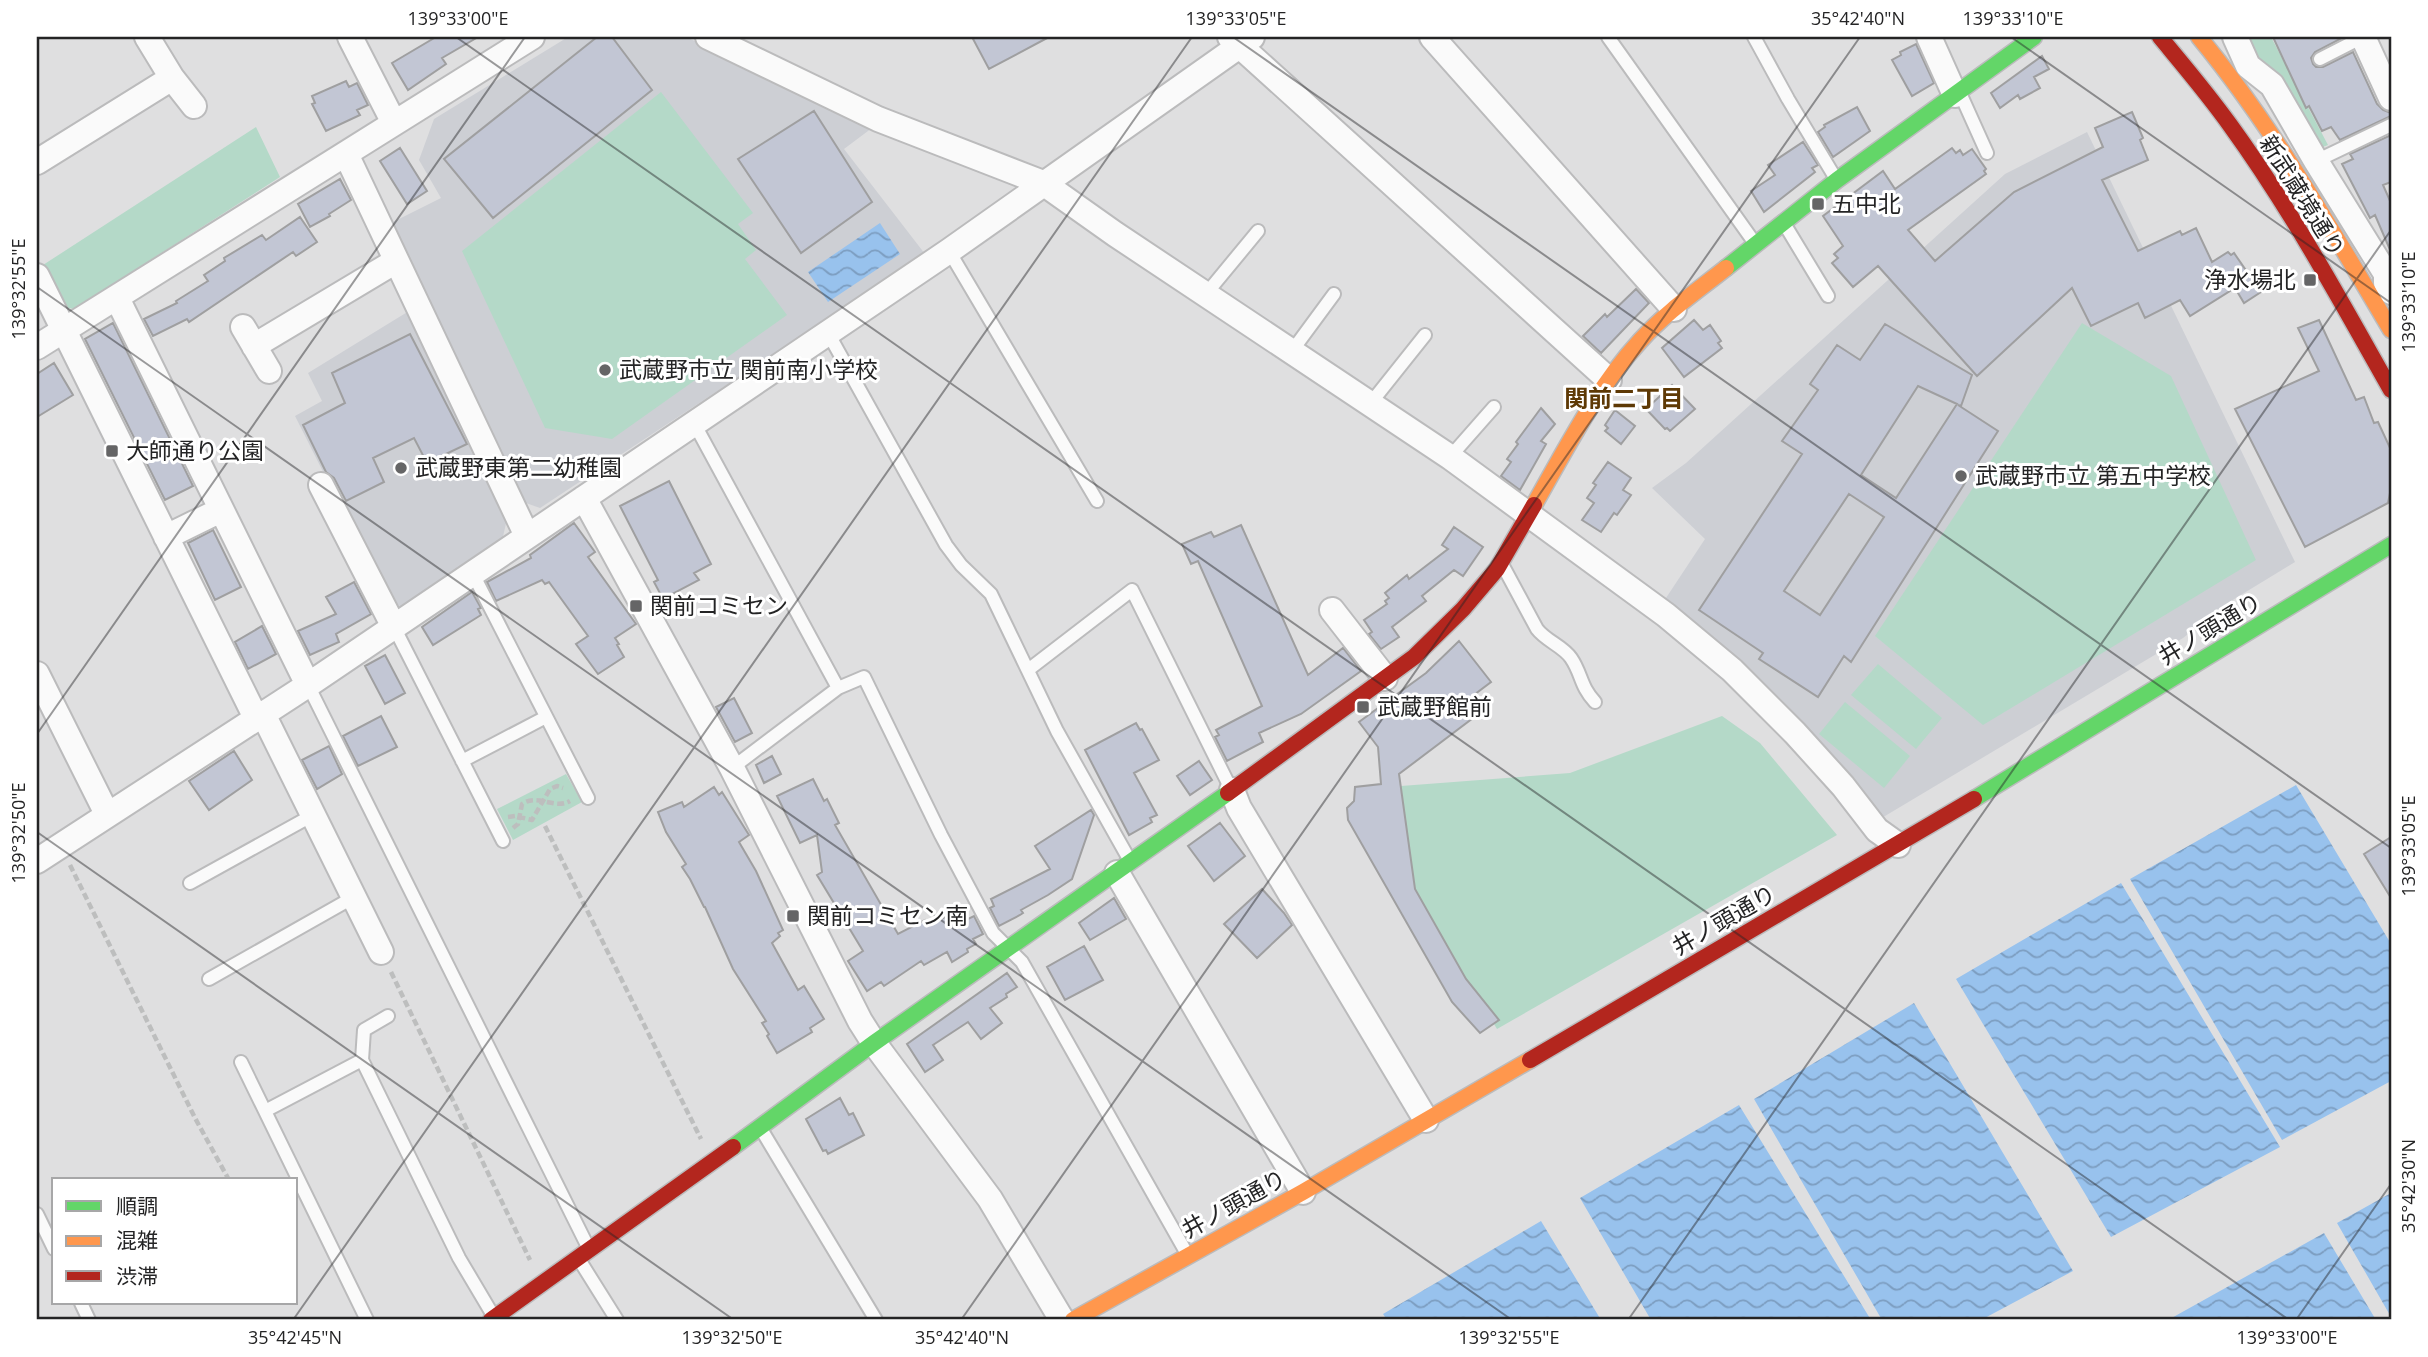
<svg xmlns="http://www.w3.org/2000/svg" width="2428" height="1357" viewBox="0 0 2428 1357" font-family="'Open Sans','Noto Sans JP',sans-serif">
	<defs>
		<pattern id="water-waves" width="16" height="10" patternUnits="userSpaceOnUse" patternTransform="scale(1.75)"><rect width="16" height="10" fill="#98c2ed"/><path d="M0 5q4-4 8 0t8 0" fill="none" stroke="#7c9dc0"/></pattern>
	</defs>
	<rect width="100%" height="100%" fill="#dfdfe0"/>
	<path fill="#cdcfd4" d="M 568,37 L 686,37 L 876,125 L 844,149 L 925,254 L 540,508 L 526,503 L 391,223 L 441,198 L 419,160 L 434,119 Z
		M 2087,132 L 2295,562 L 2231,601 L 2183,638 L 1880,819 L 1664,601 L 1705,539 L 1652,488 L 1686,463 L 2005,174 Z
		M 409,311 L 507,519 L 502,541 L 404,607 L 389,603 L 295,416 L 322,401 L 308,373 Z"/>
	<path fill="#b4d9c8" d="M 2241,37 L 2271,37 L 2328,145 L 2315,150 Z
		M 661,92 L 753,213 L 738,224 L 756,250 L 745,259 L 787,315 L 612,439 L 545,428 L 462,251 Z
		M 256,127 L 280,177 L 74,309 L 63,307 L 43,265 Z
		M 2082,323 L 2171,376 L 2256,560 L 1983,725 L 1875,636 Z
		M 1878,664 L 1942,718 L 1916,749 L 1851,695 Z
		M 1845,702 L 1910,756 L 1884,788 L 1819,734 Z
		M 1722,716 L 1760,743 L 1837,835 L 1497,1029 L 1494,1024 L 1498,1019 L 1466,979 L 1415,889 L 1401,786 L 1570,773 Z
		M 566,774 L 582,802 L 513,840 L 497,809 Z"/>
	<path fill="url(#water-waves)" d="M 880,223 L 900,254 L 828,302 L 808,272 Z
		M 2296,785 L 2391,944 L 2391,1081 L 2282,1140 L 2130,879 Z
		M 2121,883 L 2280,1147 L 2111,1237 L 1956,979 Z
		M 1914,1003 L 2073,1271 L 1981,1320 L 1882,1320 L 1754,1099 Z
		M 1739,1105 L 1871,1320 L 1651,1320 L 1580,1198 Z
		M 2391,1193 L 2391,1317 L 2337,1223 Z
		M 1541,1221 L 1601,1320 L 1387,1320 L 1383,1314 Z
		M 2324,1233 L 2376,1320 L 2168,1320 Z"/>
	<path fill="#c2c6d4" stroke="#9f9fa0" stroke-width="2" fill-rule="evenodd" d="M 436,37 L 478,37 L 442,58 L 446,64 L 408,90 L 392,63 Z
		M 597,37 L 612,37 L 652,90 L 493,218 L 444,159 Z
		M 972,37 L 1049,37 L 989,69 Z
		M 2273,37 L 2344,37 L 2315,52 L 2311,58 L 2313,64 L 2316,67 L 2323,67 L 2353,52 L 2377,104 L 2383,110 L 2391,113 L 2391,116 L 2340,140 L 2331,127 L 2322,131 L 2309,106 L 2306,108 Z
		M 1916,44 L 1934,83 L 1912,96 L 1892,60 L 1901,55 L 1900,52 Z
		M 2042,56 L 2049,69 L 2034,77 L 2040,88 L 2020,99 L 2018,95 L 2000,108 L 1991,93 Z
		M 346,81 L 349,87 L 357,83 L 368,105 L 357,110 L 360,115 L 326,131 L 312,104 L 315,103 L 312,96 Z
		M 1857,107 L 1870,131 L 1833,157 L 1818,132 L 1825,127 L 1824,125 Z
		M 814,111 L 872,202 L 801,253 L 738,159 Z
		M 2132,112 L 2143,138 L 2140,140 L 2148,160 L 2102,180 L 2138,251 L 2180,231 L 2182,235 L 2196,228 L 2212,262 L 2228,252 L 2231,255 L 2234,253 L 2261,292 L 2244,303 L 2235,288 L 2190,316 L 2180,300 L 2145,318 L 2138,303 L 2091,326 L 2072,288 L 1977,376 L 1878,266 L 1853,287 L 1832,263 L 1838,258 L 1834,254 L 1843,246 L 1823,216 L 1883,171 L 1895,189 L 1952,148 L 1956,153 L 1960,150 L 1963,155 L 1972,149 L 1986,169 L 1984,171 L 1986,174 L 1908,230 L 1935,261 L 2014,192 L 2103,147 L 2095,128 Z
		M 2391,135 L 2391,182 L 2383,185 L 2391,203 L 2391,252 L 2375,215 L 2370,218 L 2342,164 L 2353,159 L 2350,154 Z
		M 1803,142 L 1818,165 L 1812,168 L 1815,172 L 1764,212 L 1751,191 L 1775,175 L 1768,165 Z
		M 400,148 L 427,191 L 407,204 L 380,161 Z
		M 340,179 L 351,200 L 329,214 L 330,216 L 310,227 L 298,204 Z
		M 300,217 L 317,242 L 296,256 L 293,252 L 189,322 L 187,319 L 153,336 L 144,319 L 177,303 L 176,301 L 208,281 L 204,275 L 225,261 L 224,258 L 262,235 L 266,240 Z
		M 1636,289 L 1649,303 L 1601,353 L 1583,336 L 1605,314 L 1607,317 Z
		M 1694,320 L 1703,330 L 1710,325 L 1721,341 L 1718,343 L 1722,348 L 1684,377 L 1662,348 Z
		M 2319,320 L 2356,400 L 2364,397 L 2374,423 L 2378,422 L 2391,450 L 2391,488 L 2388,503 L 2305,547 L 2235,409 L 2319,371 L 2298,328 Z
		M 113,323 L 193,486 L 165,500 L 85,339 Z
		M 1885,324 L 1972,375 L 1961,406 L 1958,405 L 1998,431 L 1851,662 L 1844,656 L 1818,697 L 1759,659 L 1763,653 L 1699,610 L 1802,454 L 1782,441 L 1818,390 L 1810,384 L 1837,345 L 1860,360 ZM 1918,386 L 1957,404 L 1896,498 L 1861,475 ZM 1849,494 L 1884,517 L 1820,615 L 1784,591 Z
		M 410,334 L 467,444 L 427,463 L 414,438 L 373,458 L 384,482 L 346,501 L 334,478 L 326,472 L 303,425 L 345,403 L 332,373 Z
		M 54,363 L 73,395 L 37,417 L 37,374 Z
		M 1672,385 L 1695,409 L 1670,431 L 1667,428 L 1665,429 L 1646,409 Z
		M 1541,408 L 1555,424 L 1541,441 L 1546,444 L 1520,490 L 1501,476 L 1511,462 L 1507,459 L 1518,444 L 1516,442 Z
		M 1615,410 L 1635,426 L 1621,444 L 1605,431 L 1608,428 L 1605,425 Z
		M 1608,462 L 1631,478 L 1623,490 L 1631,495 L 1617,515 L 1614,513 L 1601,532 L 1582,520 L 1594,503 L 1587,498 L 1596,485 L 1593,483 Z
		M 669,481 L 711,564 L 694,573 L 699,580 L 663,599 L 654,582 L 658,580 L 620,506 Z
		M 574,523 L 595,552 L 588,557 L 636,624 L 615,638 L 619,644 L 617,645 L 624,657 L 598,674 L 576,644 L 588,636 L 549,582 L 545,584 L 542,580 L 496,601 L 487,582 L 531,558 L 530,555 Z
		M 1241,525 L 1308,675 L 1343,648 L 1361,671 L 1301,714 L 1259,733 L 1263,742 L 1227,761 L 1215,737 L 1219,735 L 1216,730 L 1262,706 L 1198,561 L 1191,564 L 1182,544 L 1211,532 L 1214,537 Z
		M 1454,527 L 1483,547 L 1463,576 L 1454,570 L 1422,596 L 1426,601 L 1392,627 L 1399,637 L 1381,649 L 1369,634 L 1372,632 L 1364,620 L 1387,604 L 1385,601 L 1389,598 L 1385,593 L 1407,575 L 1409,579 L 1448,549 L 1442,545 Z
		M 213,530 L 241,587 L 215,600 L 188,543 Z
		M 354,582 L 371,614 L 336,634 L 339,642 L 310,655 L 298,631 L 336,614 L 326,597 Z
		M 472,592 L 481,608 L 478,609 L 481,615 L 433,645 L 422,627 Z
		M 262,626 L 276,654 L 248,669 L 235,642 Z
		M 1459,641 L 1491,682 L 1462,704 L 1473,718 L 1399,774 L 1415,889 L 1466,979 L 1499,1020 L 1480,1033 L 1452,1002 L 1348,820 L 1347,808 L 1354,801 L 1355,787 L 1381,784 L 1378,747 L 1359,722 L 1426,673 Z
		M 385,655 L 405,693 L 385,704 L 365,666 Z
		M 734,698 L 752,733 L 735,742 L 716,707 Z
		M 381,716 L 397,747 L 358,766 L 343,736 Z
		M 1136,723 L 1140,730 L 1142,729 L 1159,760 L 1134,773 L 1157,815 L 1150,818 L 1152,822 L 1129,835 L 1085,750 Z
		M 329,746 L 342,774 L 317,789 L 302,760 Z
		M 234,751 L 252,780 L 209,810 L 189,781 Z
		M 772,756 L 781,774 L 764,783 L 756,765 Z
		M 1199,761 L 1212,780 L 1190,795 L 1177,776 Z
		M 813,779 L 824,801 L 827,799 L 839,823 L 835,825 L 898,934 L 925,920 L 928,926 L 951,914 L 956,925 L 974,916 L 983,934 L 973,939 L 976,944 L 967,949 L 968,952 L 952,962 L 947,952 L 924,965 L 921,961 L 884,986 L 881,982 L 867,991 L 848,961 L 863,951 L 817,875 L 822,872 L 817,835 L 800,843 L 777,796 Z
		M 714,787 L 719,795 L 722,792 L 749,835 L 739,842 L 756,871 L 783,930 L 778,933 L 780,936 L 772,943 L 798,990 L 804,986 L 824,1019 L 810,1028 L 812,1032 L 777,1053 L 767,1036 L 769,1034 L 762,1023 L 766,1021 L 733,969 L 705,907 L 704,907 L 690,879 L 682,867 L 686,864 L 666,832 L 658,812 L 682,802 L 684,807 Z
		M 1091,810 L 1094,815 L 1072,879 L 1048,895 L 1021,910 L 1023,913 L 1020,915 L 999,926 L 990,908 L 994,906 L 991,899 L 1050,869 L 1035,846 Z
		M 1220,823 L 1245,856 L 1214,881 L 1188,846 Z
		M 2391,837 L 2391,898 L 2364,854 Z
		M 1262,889 L 1284,913 L 1292,925 L 1257,958 L 1224,924 Z
		M 1114,898 L 1126,919 L 1090,940 L 1079,923 Z
		M 1084,946 L 1103,980 L 1065,1000 L 1047,967 Z
		M 1007,973 L 1017,987 L 1006,994 L 1007,997 L 990,1008 L 1002,1023 L 981,1039 L 968,1022 L 933,1045 L 943,1060 L 925,1072 L 907,1044 Z
		M 840,1098 L 849,1115 L 853,1113 L 864,1135 L 828,1154 L 826,1150 L 823,1151 L 806,1119 Z"/>
	<g fill="none" stroke-linecap="round" stroke-linejoin="round">
		<defs>
			<path id="lane" d="M 1608,37 L 1754,242
				M 1754,37 L 1788,99 L 1836,179
				M 2320,59 L 2363,37
				M 1960,93 L 1987,153
				M 2316,161 L 2391,125
				M 1785,225 L 1828,296
				M 949,251 L 1097,501
				M 1206,294 L 1258,231
				M 828,333 L 946,545 L 961,565 L 991,594 L 1057,731 L 1129,859
				M 1292,351 L 1334,294
				M 1370,404 L 1425,335
				M 694,423 L 838,688
				M 1450,457 L 1494,407
				M 1503,566 L 1537,629 C 1546,641 1563,646 1571,658 C 1582,674 1580,686 1595,702
				M 473,574 L 588,798
				M 394,627 L 503,841
				M 1028,670 L 1132,590 L 1230,787
				M 308,685 L 589,1249
				M 462,761 L 546,717
				M 732,768 L 838,688 L 864,677 L 941,835 L 993,933 L 1022,962 L 1186,1252
				M 190,883 L 313,815
				M 209,979 L 354,897
				M 362,1060 L 364,1030 L 388,1016
				M 241,1062 L 367,1320
				M 265,1111 L 362,1060 L 459,1258 L 494,1317
				M 761,1129 L 876,1320
				M 37,1214 L 54,1249
				M 580,1261 L 617,1320
				M 81,1303 L 89,1320"/>
			<path id="street" d="M 147,37 L 172,78 L 194,106
				M 350,37 L 394,123
				M 708,37 L 878,119 L 1043,183 L 1115,234 L 1450,457 L 1666,615 L 1732,670 L 1795,733 L 1843,786 L 1877,830 L 1898,845
				M 1230,37 L 1609,380
				M 1432,37 L 1674,309
				M 1929,37 L 1955,95
				M 2235,37 L 2248,66 L 2272,85 L 2316,161 L 2386,274 L 2386,283 L 2391,292
				M 2363,37 L 2391,98
				M 346,154 L 527,536
				M 37,162 L 172,78
				M 37,276 L 256,718
				M 117,298 L 308,685
				M 243,327 L 269,371
				M 254,346 L 396,261
				M 37,347 L 532,37
				M 321,485 L 394,627
				M 584,498 L 732,768 L 860,1021 L 874,1043 L 990,1199 L 1062,1320
				M 166,537 L 221,510
				M 1332,610 L 1385,678
				M 37,674 L 107,814
				M 263,714 L 381,952
				M 1232,790 L 1239,808 L 1426,1120
				M 37,861 L 308,685 L 949,251 L 1252,37
				M 1117,873 L 1303,1192"/>
			<path id="fast" d="M 1726,268 L 1837,180 L 2034,37
				M 1974,799 L 2391,545
				M 733,1147 L 874,1043 L 1228,793"/>
			<path id="slow" d="M 2199,37 C 2274,128 2331,229 2391,330
				M 1534,505 C 1566,449 1596,389 1640,341 C 1665,313 1697,291 1726,268
				M 1073,1320 L 1303,1192 L 1530,1060"/>
			<path id="jam" d="M 2160,37 C 2184,66 2208,94 2230,125 C 2291,209 2340,300 2391,390
				M 1228,793 L 1414,657 L 1463,609 L 1497,569 L 1534,505
				M 1530,1060 L 1974,799
				M 491,1320 L 733,1147"/>
		</defs>
		<use href="#lane" stroke="#bbbbbc" stroke-width="16"/>
		<use href="#street" stroke="#bbbbbc" stroke-width="28"/>
		<use href="#fast" stroke="#bbbbbc" stroke-width="19"/>
		<use href="#slow" stroke="#bbbbbc" stroke-width="19"/>
		<use href="#jam" stroke="#bbbbbc" stroke-width="19"/>
		<path stroke="#bdbebe" stroke-width="4.5" stroke-dasharray="7 3.5" stroke-linecap="butt" d="M 508,817 L 515,816 L 532,820 L 550,789 L 557,786 L 563,788
			M 545,826 L 701,1139
			M 513,828 L 518,824 L 522,804 C 538,793 554,810 570,801
			M 70,865 L 195,1118 L 229,1180
			M 391,972 L 530,1260"/>
		<use href="#lane" stroke="#fafafa" stroke-width="12"/>
		<use href="#street" stroke="#fafafa" stroke-width="24"/>
		<use href="#fast" stroke="#63d668" stroke-width="16"/>
		<use href="#slow" stroke="#ff974d" stroke-width="16"/>
		<use href="#jam" stroke="#b3261e" stroke-width="16"/>
	</g>
	<path fill="none" stroke="#242425" stroke-width="2" stroke-opacity="0.45" d="M 456,37 L 2289,1320M 1233,37 L 2391,848M 2011,37 L 2391,303M 37,287 L 1512,1320M 37,734 L 525,37M 37,832 L 734,1320M 293,1320 L 1192,37M 961,1320 L 1860,37M 1628,1320 L 2391,230M 2296,1320 L 2391,1184"/>
	<g fill="#656566" stroke="#fff" stroke-width="2.5">
		<rect x="1811" y="197" width="14" height="14" rx="3.5"/>
		<rect x="2303" y="273" width="14" height="14" rx="3.5"/>
		<circle cx="605" cy="370" r="7"/>
		<rect x="105" y="444" width="14" height="14" rx="3.5"/>
		<circle cx="401" cy="468" r="7"/>
		<circle cx="1961" cy="476" r="7"/>
		<rect x="629" y="599" width="14" height="14" rx="3.5"/>
		<rect x="1356" y="700" width="14" height="14" rx="3.5"/>
		<rect x="786" y="909" width="14" height="14" rx="3.5"/>
	</g>
	<g text-anchor="middle" stroke-width="6" stroke-linejoin="round" paint-order="stroke">
		<g font-size="23" fill="#242425" stroke="#fff">
			<text transform="translate(2302 196) rotate(58)" y="8">新武蔵境通り</text>
			<text transform="translate(2210 629) rotate(-31)" y="8">井ノ頭通り</text>
			<text transform="translate(1724 920) rotate(-30)" y="8">井ノ頭通り</text>
			<text transform="translate(1234 1204) rotate(-29)" y="8">井ノ頭通り</text>
		</g>
		<g font-size="23" fill="#242425" stroke="#fff" text-anchor="start">
			<text x="1832" y="212">五中北</text>
			<text x="2296" y="288" text-anchor="end">浄水場北</text>
			<text x="619" y="378">武蔵野市立 関前南小学校</text>
			<text x="126" y="459">大師通り公園</text>
			<text x="415" y="476">武蔵野東第二幼稚園</text>
			<text x="1975" y="484">武蔵野市立 第五中学校</text>
			<text x="650" y="614">関前コミセン</text>
			<text x="1377" y="715">武蔵野館前</text>
			<text x="807" y="924">関前コミセン南</text>
		</g>
		<g font-size="24" font-weight="bold" fill="#5e3905" stroke="#fff">
			<text x="1624" y="407">関前二丁目</text>
		</g>
	</g>
	<rect width="2428" height="1357" fill="none" stroke="#ffffff" stroke-width="77"/>
	<rect x="52" y="1178" width="245" height="126" fill="#ffffff" stroke="#a7a7a8" stroke-width="2"/>
	<rect x="66" y="1201" width="35" height="10" fill="#63d668" stroke="#a7a7a8" stroke-width="2"/>
	<text x="116" y="1214" font-size="21" fill="#242425">順調</text>
	<rect x="66" y="1236" width="35" height="10" fill="#ff974d" stroke="#a7a7a8" stroke-width="2"/>
	<text x="116" y="1248" font-size="21" fill="#242425">混雑</text>
	<rect x="66" y="1271" width="35" height="10" fill="#b3261e" stroke="#a7a7a8" stroke-width="2"/>
	<text x="116" y="1284" font-size="21" fill="#242425">渋滞</text>
	<rect x="38" y="38" width="2352" height="1280" fill="none" stroke="#242425" stroke-width="2.5"/>
	<g font-size="18" text-anchor="middle" fill="#242425">
		<text x="458" y="25">139°33'00"E</text>
		<text x="1236" y="25">139°33'05"E</text>
		<text x="1858" y="25">35°42'40"N</text>
		<text x="2013" y="25">139°33'10"E</text>
		<text transform="translate(19 289) rotate(-90)" y="6">139°32'55"E</text>
		<text transform="translate(2409 302) rotate(-90)" y="6">139°33'10"E</text>
		<text transform="translate(19 833) rotate(-90)" y="6">139°32'50"E</text>
		<text transform="translate(2409 846) rotate(-90)" y="6">139°33'05"E</text>
		<text transform="translate(2409 1186) rotate(-90)" y="6">35°42'30"N</text>
		<text x="295" y="1344">35°42'45"N</text>
		<text x="732" y="1344">139°32'50"E</text>
		<text x="962" y="1344">35°42'40"N</text>
		<text x="1509" y="1344">139°32'55"E</text>
		<text x="2287" y="1344">139°33'00"E</text>
	</g>
</svg>
